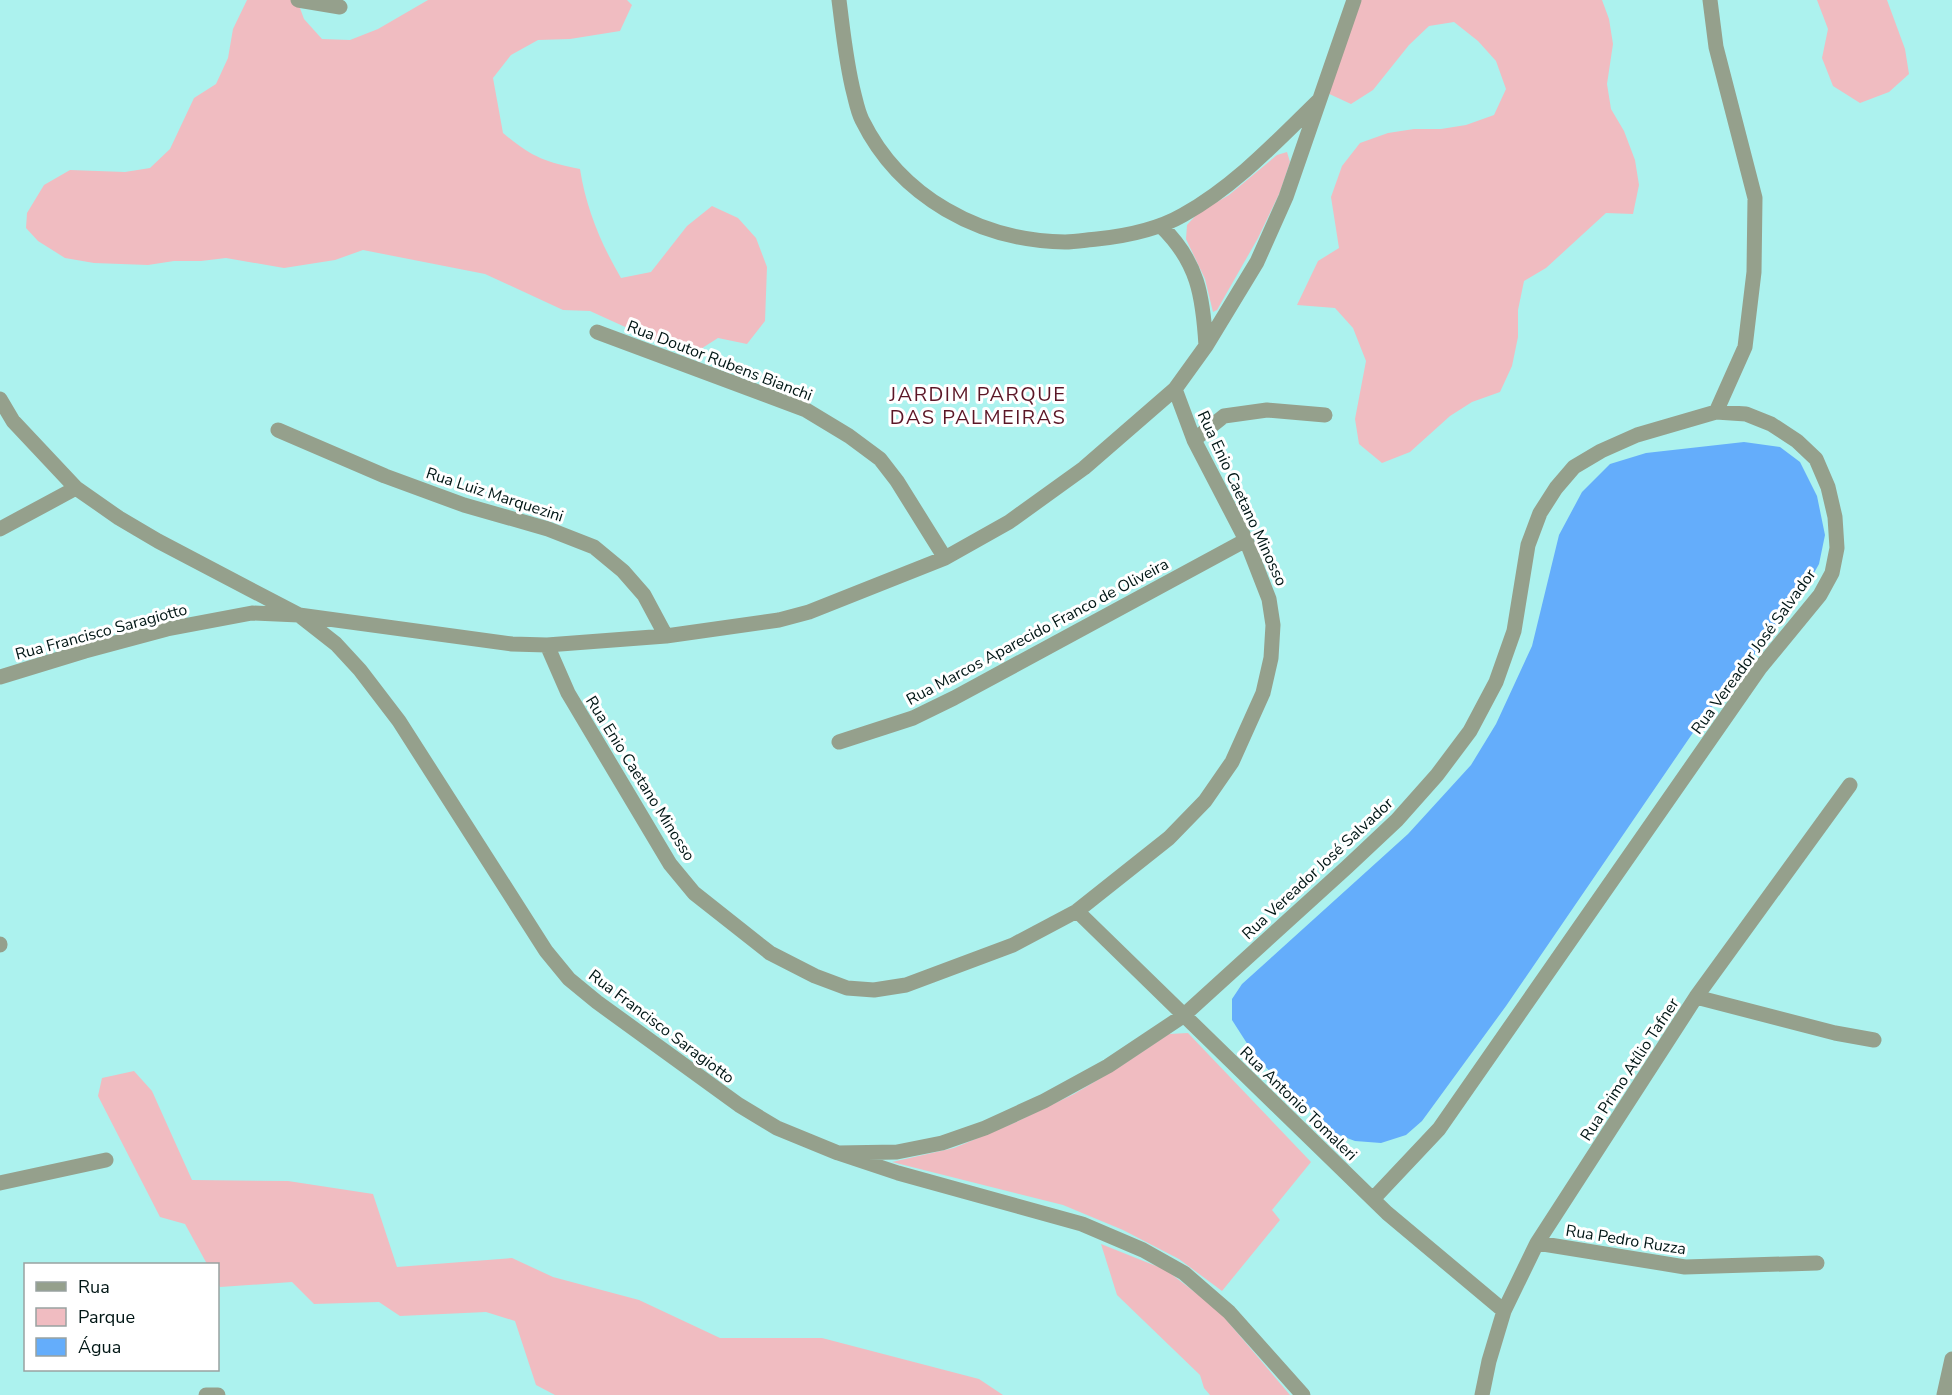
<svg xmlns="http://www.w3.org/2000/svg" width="1952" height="1395" viewBox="0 0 1952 1395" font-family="'Nunito Sans',sans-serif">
	<rect width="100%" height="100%" fill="#acf2ee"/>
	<path fill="#f0bcc1" d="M 247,0 L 297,0 L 304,19 L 322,39 L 350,40 L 378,29 L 428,0 L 627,0 L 632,5 L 620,31 L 570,39 L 538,40 L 511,55 L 493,78 L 503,133 C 532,157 544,162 580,169 C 586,208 601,244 621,278 L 651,272 L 687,226 L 712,206 L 738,218 L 756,238 L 767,267 L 765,321 L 747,344 L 718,338 L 696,352 L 667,346 L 590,311 L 563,310 L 485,274 L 363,250 L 335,260 L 284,268 L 226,258 L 201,261 L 174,261 L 148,265 L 94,263 L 65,258 L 38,241 L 26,228 L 27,213 L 44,185 L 70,170 L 125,172 L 150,168 L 170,149 L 194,98 L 216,84 L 228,58 L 233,29 Z
		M 1359,0 L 1602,0 L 1609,19 L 1613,44 L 1607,84 L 1611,109 L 1624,131 L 1635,160 L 1639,185 L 1633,214 L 1606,213 L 1546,268 L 1524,281 L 1518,310 L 1518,337 L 1512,366 L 1500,392 L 1472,402 L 1450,416 L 1410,452 L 1382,463 L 1359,444 L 1355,419 L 1366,361 L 1353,328 L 1335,308 L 1297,305 L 1318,261 L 1339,248 L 1331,197 L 1342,166 L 1360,143 L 1388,133 L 1414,129 L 1441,129 L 1466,125 L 1494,115 L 1506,89 L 1496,61 L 1478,41 L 1454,22 L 1429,26 L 1409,45 L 1373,90 L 1351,104 L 1325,92 Z
		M 1817,0 L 1887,0 L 1905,49 L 1909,74 L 1889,92 L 1860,103 L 1833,86 L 1822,58 L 1828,29 Z
		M 1287,152 L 1290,162 L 1280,192 L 1258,238 L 1217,310 L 1213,312 L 1205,279 L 1186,239 L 1187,225 L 1198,213 L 1229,195 L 1277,155 Z
		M 1188,1033 L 1311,1162 L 1272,1210 L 1280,1220 L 1222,1291 L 1179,1259 L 1123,1230 L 1063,1205 L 892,1162 L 954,1148 L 1014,1123 L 1074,1094 L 1121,1066 L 1169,1034 Z
		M 134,1071 L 152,1091 L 192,1180 L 288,1181 L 373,1194 L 397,1267 L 512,1258 L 553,1277 L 639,1300 L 720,1338 L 822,1338 L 979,1379 L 1003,1395 L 555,1395 L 536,1385 L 515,1321 L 486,1312 L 400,1316 L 379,1302 L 314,1304 L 292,1282 L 220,1287 L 218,1283 L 218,1264 L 207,1264 L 185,1224 L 160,1217 L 98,1096 L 102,1078 Z
		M 1101,1244 L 1166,1270 L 1218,1310 L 1290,1395 L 1210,1395 L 1204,1388 L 1200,1375 L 1117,1295 Z"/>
	<path fill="#64adfb" d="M 1744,442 L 1780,447 L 1800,462 L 1817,496 L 1825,535 L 1819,564 L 1800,598 L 1703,718 L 1506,1006 L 1422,1121 L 1406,1135 L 1381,1143 L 1355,1141 L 1336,1134 L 1257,1059 L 1232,1020 L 1232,999 L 1242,984 L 1408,834 L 1471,765 L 1496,724 L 1532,646 L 1559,535 L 1582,492 L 1610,464 L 1646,453 Z"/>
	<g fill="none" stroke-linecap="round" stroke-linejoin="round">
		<path stroke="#95a08c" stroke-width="15" d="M 298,0 L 340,7
			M 839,0 C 843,31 846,63 854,94 C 856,102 858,112 862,120 C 900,197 980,241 1065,242 C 1075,242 1086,240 1097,239 C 1126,236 1157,230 1183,215 C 1235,186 1276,142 1318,101
			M 1710,0 L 1716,47 L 1755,198 L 1754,272 L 1745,347 L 1716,412
			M 1161,226 C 1198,262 1203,296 1206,346
			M 597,332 L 806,410 L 849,436 L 880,459 L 897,481 L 945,558
			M 0,399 L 13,421 L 76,488 L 119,518 L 158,541 L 299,615 L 336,644 L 360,670 L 399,721 L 546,951 L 569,979 L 597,1002 L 739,1105 L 777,1128 L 838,1153 L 898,1173 L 1082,1224 L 1143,1250 L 1184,1273 L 1229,1312 L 1303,1395
			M 278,430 L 385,476 L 464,505 L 548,529 L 594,547 L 623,571 L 644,595 L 666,636
			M 1194,440 L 1224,416 L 1267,410 L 1325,415
			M 0,529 L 76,488
			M 547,645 L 568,693 L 670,864 L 694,893 L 770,953 L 815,976 L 847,988 L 874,990 L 906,985 L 1013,945 L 1077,911 L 1169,838 L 1205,801 L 1232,762 L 1263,693 L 1271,658 L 1273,625 L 1269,599 L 1246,540 L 1194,440 L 1175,389
			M 0,677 L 85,651 L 167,629 L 252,613 L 299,615 L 512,644 L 547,645 L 666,636 L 779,620 L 809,612 L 945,558 L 1009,522 L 1084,468 L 1175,389 L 1206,346 L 1257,262 L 1286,197 L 1354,0
			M 839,742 L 913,718 L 954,698 L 1246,540
			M 1077,911 L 1387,1213 L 1504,1311
			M 0,945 L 0,944
			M 1696,997 L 1835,1033 L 1874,1040
			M 838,1153 L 897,1152 L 942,1143 L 985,1128 L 1044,1101 L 1108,1066 L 1183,1016 L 1347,867 L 1397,820 L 1437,775 L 1470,731 L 1496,682 L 1514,631 L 1528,545 L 1540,513 L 1556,488 L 1574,467 L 1601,451 L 1637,435 L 1716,412 L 1746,414 L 1771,424 L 1797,441 L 1816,459 L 1828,487 L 1835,517 L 1837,548 L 1832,573 L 1820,595 L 1760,668 L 1439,1129 L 1373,1199
			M 0,1183 L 106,1160
			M 1537,1243 L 1685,1267 L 1817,1263
			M 206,1395 L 218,1395
			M 1482,1395 L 1489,1361 L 1504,1311 L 1537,1243 L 1696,997 L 1850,785
			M 1944,1395 L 1952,1359"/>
	</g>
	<g text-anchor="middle" stroke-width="6" stroke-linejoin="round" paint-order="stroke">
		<g font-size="16" fill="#001615" stroke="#fff">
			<text transform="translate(720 360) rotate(21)" y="6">Rua Doutor Rubens Bianchi</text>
			<text transform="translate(495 494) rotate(18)" y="6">Rua Luiz Marquezini</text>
			<text transform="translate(1243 498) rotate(65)" y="6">Rua Enio Caetano Minosso</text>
			<text transform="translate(101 631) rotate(-15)" y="6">Rua Francisco Saragiotto</text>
			<text transform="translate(1037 631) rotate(-28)" y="6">Rua Marcos Aparecido Franco de Oliveira</text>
			<text transform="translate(1753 651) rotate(-54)" y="6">Rua Vereador José Salvador</text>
			<text transform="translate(641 778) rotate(58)" y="6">Rua Enio Caetano Minosso</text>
			<text transform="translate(1317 868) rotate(-43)" y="6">Rua Vereador José Salvador</text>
			<text transform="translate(662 1026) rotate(37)" y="6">Rua Francisco Saragiotto</text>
			<text transform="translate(1629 1069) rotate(-57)" y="6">Rua Primo Atílio Tafner</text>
			<text transform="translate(1299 1103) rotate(44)" y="6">Rua Antonio Tomaleri</text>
			<text transform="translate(1626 1239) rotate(9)" y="6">Rua Pedro Ruzza</text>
		</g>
		<g font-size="20" letter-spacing="1.5" fill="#5b1626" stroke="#fff">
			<text x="978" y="401">JARDIM PARQUE<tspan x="978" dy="23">DAS PALMEIRAS</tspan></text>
		</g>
	</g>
	<rect x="24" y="1263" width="195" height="108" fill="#ffffff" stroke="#99a2a1" stroke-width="1.5"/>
	<rect x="36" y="1282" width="30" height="9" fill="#95a08c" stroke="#99a2a1" stroke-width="1.5"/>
	<text x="78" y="1293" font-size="18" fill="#001615">Rua</text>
	<rect x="36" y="1308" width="30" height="18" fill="#f0bcc1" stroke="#99a2a1" stroke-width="1.5"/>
	<text x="78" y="1323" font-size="18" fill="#001615">Parque</text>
	<rect x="36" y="1338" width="30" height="18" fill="#64adfb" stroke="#99a2a1" stroke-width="1.5"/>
	<text x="78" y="1353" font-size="18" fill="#001615">Água</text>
</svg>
